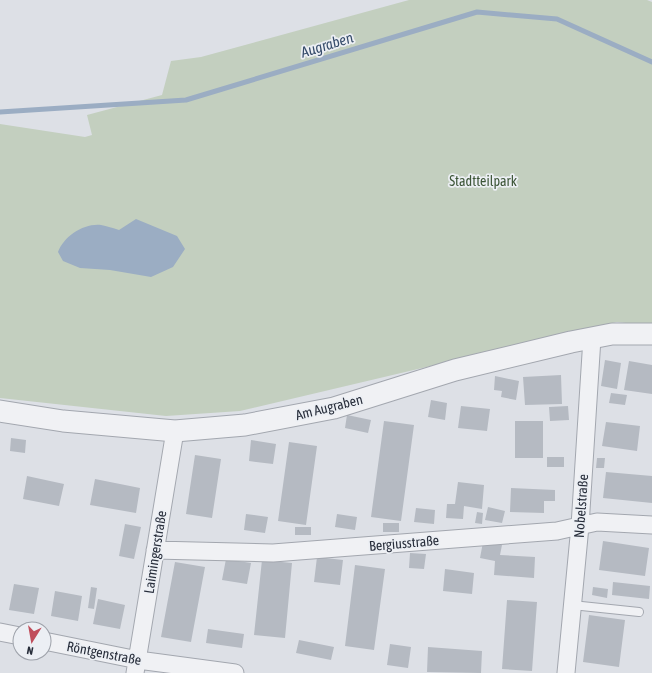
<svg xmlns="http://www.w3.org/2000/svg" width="652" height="673" viewBox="0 0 652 673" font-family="'Asap Condensed',sans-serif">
	<rect width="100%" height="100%" fill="#dde0e6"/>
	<path fill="#c3cfbf" d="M 409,0 L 647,0 L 652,2 L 652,326 L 617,322 L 240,411 L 166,416 L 0,398 L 0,124 L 85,137 L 92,135 L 87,115 L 162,95 L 171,61 L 201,57 Z"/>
	<path fill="#9badc3" d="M 136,219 L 177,236 L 185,249 L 173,267 L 151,277 L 110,270 L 80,268 L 63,261 L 58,252 C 64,236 84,223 101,225 C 107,226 113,228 119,230 Z"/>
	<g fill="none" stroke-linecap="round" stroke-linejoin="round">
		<path stroke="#9badc3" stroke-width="5" d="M 0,112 L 186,100 L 477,12 L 557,19 L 652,62"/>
	</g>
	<path fill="#b5bac2" d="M 605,360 L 621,363 L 617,389 L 601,386 Z
		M 629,361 L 652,365 L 652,394 L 624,390 Z
		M 561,375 L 562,404 L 525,405 L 523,377 Z
		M 495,376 L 519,381 L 516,400 L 501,397 L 502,391 L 494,390 Z
		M 611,393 L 627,395 L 625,405 L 609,403 Z
		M 431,400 L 447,403 L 445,420 L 428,417 Z
		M 461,406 L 490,409 L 487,431 L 458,428 Z
		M 568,406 L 569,420 L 550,421 L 549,407 Z
		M 347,415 L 371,420 L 368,433 L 345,428 Z
		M 384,421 L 414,425 L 401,521 L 371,517 Z
		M 515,421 L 543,421 L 543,458 L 515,458 Z
		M 606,422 L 640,426 L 637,451 L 602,446 Z
		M 11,438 L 26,440 L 25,453 L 10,451 Z
		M 251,440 L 276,444 L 273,464 L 249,461 Z
		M 289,442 L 317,446 L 306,525 L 278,521 Z
		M 195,455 L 221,459 L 212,518 L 186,514 Z
		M 547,457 L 564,457 L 564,467 L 547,467 Z
		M 597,458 L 605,458 L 604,468 L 596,468 Z
		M 606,472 L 652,476 L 652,503 L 603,498 Z
		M 27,476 L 64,484 L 59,506 L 23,499 Z
		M 95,479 L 140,488 L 136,513 L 90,505 Z
		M 458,482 L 484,485 L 482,509 L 464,506 L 463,519 L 446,518 L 447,504 L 455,504 Z
		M 511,488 L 555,490 L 555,501 L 544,501 L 544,513 L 510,512 Z
		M 488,507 L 505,511 L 502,523 L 485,520 Z
		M 416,508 L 435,510 L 434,524 L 414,522 Z
		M 477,512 L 483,513 L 482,524 L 475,523 Z
		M 246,514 L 268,517 L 265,533 L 244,530 Z
		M 337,514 L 357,517 L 355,530 L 335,527 Z
		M 383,523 L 399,523 L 399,532 L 383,532 Z
		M 125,524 L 141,527 L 134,559 L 119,556 Z
		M 295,527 L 311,527 L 311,535 L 295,535 Z
		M 603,541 L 649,548 L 645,576 L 599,570 Z
		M 483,542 L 502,545 L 500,555 L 535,557 L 534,578 L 494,575 L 495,561 L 480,558 Z
		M 410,553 L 426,554 L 424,569 L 409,568 Z
		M 317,557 L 343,560 L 340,585 L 314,582 Z
		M 226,559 L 251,563 L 247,584 L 222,580 Z
		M 262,560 L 292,563 L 285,638 L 254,635 Z
		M 175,562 L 205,567 L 191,642 L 161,637 Z
		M 355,565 L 385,569 L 374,650 L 345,646 Z
		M 445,569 L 474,573 L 472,594 L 443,591 Z
		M 613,582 L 650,586 L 649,599 L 612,595 Z
		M 14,584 L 39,588 L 34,614 L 9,610 Z
		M 91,587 L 97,588 L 94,609 L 88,608 Z
		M 593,587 L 608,589 L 607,598 L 592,595 Z
		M 55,591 L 82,596 L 78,621 L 51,616 Z
		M 98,599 L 125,605 L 120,629 L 93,624 Z
		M 507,600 L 537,602 L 532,671 L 502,669 Z
		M 589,615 L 625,620 L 619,667 L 583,662 Z
		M 208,629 L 244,634 L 242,648 L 206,643 Z
		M 299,640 L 334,647 L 331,660 L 296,653 Z
		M 390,644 L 411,647 L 408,668 L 387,665 Z
		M 428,647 L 482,651 L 481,673 L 427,672 Z"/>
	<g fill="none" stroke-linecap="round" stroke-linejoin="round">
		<defs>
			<path id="service" d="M 572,605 L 639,612"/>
			<path id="minor" d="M 155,550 L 273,553 L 557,531 L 597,522 L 652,525
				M 0,632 L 20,636
				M 44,641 L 138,660 L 235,673
				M 135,673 L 175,431
				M 566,673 L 580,526 L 592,338"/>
			<path id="tertiary" d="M 0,411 L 63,421 L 175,431 L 245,425 L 334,408 L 455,370 L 571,342 L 612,334 L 652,334"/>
		</defs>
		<use href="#service" stroke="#a3a7af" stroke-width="10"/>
		<use href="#minor" stroke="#a3a7af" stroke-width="19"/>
		<use href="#tertiary" stroke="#a3a7af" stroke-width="23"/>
		<use href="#service" stroke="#f0f1f4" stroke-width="8"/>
		<use href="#minor" stroke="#f0f1f4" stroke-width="17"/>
		<use href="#tertiary" stroke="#f0f1f4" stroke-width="21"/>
	</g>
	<g text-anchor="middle" stroke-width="3.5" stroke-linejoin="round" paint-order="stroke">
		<g font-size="14" fill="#3c5537" stroke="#eceff4">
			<text x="483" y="186">Stadtteilpark</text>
		</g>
		<g font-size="14" fill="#282e3b" stroke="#eceff4">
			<text transform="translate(329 407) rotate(-14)" y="5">Am Augraben</text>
			<text transform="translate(581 506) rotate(-86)" y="5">Nobelstraße</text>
			<text transform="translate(404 543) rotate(-5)" y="5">Bergiusstraße</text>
			<text transform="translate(155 552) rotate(-81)" y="5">Laimingerstraße</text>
			<text transform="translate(104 653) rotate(11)" y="5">Röntgenstraße</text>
		</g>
		<g font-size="15" font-style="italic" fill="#364c6a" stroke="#eceff4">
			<text transform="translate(327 45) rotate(-17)" y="5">Augraben</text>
		</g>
	</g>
	<g transform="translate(32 641) rotate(191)"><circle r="19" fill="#eceff4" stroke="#9ea2aa"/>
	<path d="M0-3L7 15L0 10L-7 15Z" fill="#c04d5b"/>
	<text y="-6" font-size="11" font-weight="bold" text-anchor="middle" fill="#282e3b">N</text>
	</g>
</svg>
